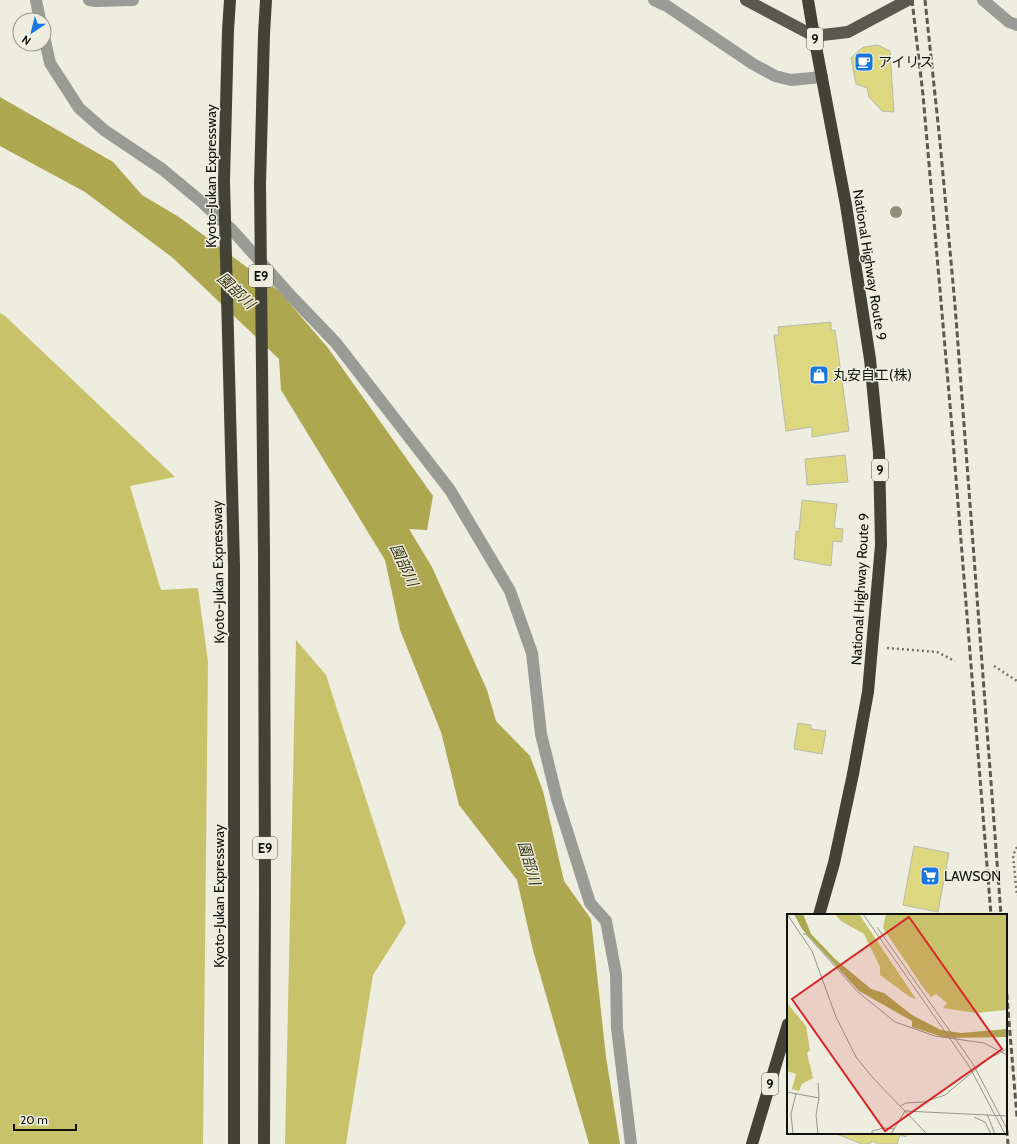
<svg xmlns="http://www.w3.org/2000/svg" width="1017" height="1144" viewBox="0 0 1017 1144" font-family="Cabin,'Noto Sans JP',sans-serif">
	<rect width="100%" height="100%" fill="#edede0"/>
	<path fill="#c8c36b" d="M 0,313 L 5,316 L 175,477 L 130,486 L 161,590 L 198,588 L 208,662 L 203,1144 L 0,1144 Z
		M 296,640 L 326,675 L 406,923 L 373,975 L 346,1144 L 285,1144 Z"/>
	<path fill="#ada750" d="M 0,97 L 113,162 L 142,195 L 179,217 L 279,291 L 328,348 L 433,496 L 427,530 L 409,529 L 432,567 L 487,690 L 496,721 L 530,756 L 543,791 L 564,881 L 591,919 L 606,1057 L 620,1144 L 589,1144 L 533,950 L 517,880 L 459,805 L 441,732 L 400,630 L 385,560 L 281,390 L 279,359 L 173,258 L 85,192 L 0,146 Z"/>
	<path fill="#ddd880" stroke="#babaad" d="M 878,45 L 890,51 L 894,112 L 882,111 L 869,97 L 867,88 L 856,84 L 851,58 L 863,47 Z
		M 831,322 L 831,331 L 835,330 L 849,431 L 812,437 L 812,427 L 786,431 L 774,335 L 779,335 L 778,327 Z
		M 845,455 L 848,482 L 807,485 L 805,459 Z
		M 802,500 L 837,504 L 834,528 L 843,529 L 842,542 L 833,541 L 831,566 L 794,559 L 796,531 L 799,532 Z
		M 798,723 L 811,725 L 811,729 L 826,731 L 822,754 L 794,749 Z
		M 914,846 L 949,853 L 938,912 L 903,905 Z
		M 834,1133 L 907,1133 L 906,1137 L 900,1135 L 897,1144 L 879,1144 L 872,1141 L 870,1144 L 862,1144 Z"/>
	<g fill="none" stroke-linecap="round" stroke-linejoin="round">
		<path stroke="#74746b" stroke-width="2.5" stroke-dasharray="2 3" stroke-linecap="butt" d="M 887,648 L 937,652 L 955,661
			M 994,666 L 1017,681
			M 1017,847 L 1013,855 L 1017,896"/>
		<path stroke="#9b9b95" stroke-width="12" d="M 36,0 L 40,20
			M 89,0 L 96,1 L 133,0
			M 654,0 L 667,6 L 753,64 L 775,76 L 791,80 L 822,77
			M 983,0 L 1009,22 L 1017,25
			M 44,36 L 50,63 L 79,108 L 104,130 L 162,169 L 203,203 L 233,231 L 291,296 L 336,343 L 450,490 L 510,591 L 532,653 L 541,734 L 557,799 L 590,903 L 606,921 L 616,974 L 617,1028 L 631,1144"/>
		<path stroke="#59594f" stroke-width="12" d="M 746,0 L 814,36 L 848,32 L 908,0"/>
		<path stroke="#424237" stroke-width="12" d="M 808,0 L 814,36 L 846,205 L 870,359 L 879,453 L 881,545 L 868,692 L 853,774 L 834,863 L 819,915
			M 264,553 L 265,891 L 264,1144
			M 234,565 L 234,1144
			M 752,1144 L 788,1024"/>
		<path stroke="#5a5a52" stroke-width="3" stroke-dasharray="6 3" stroke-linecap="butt" d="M 912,0 L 923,95 L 952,428 L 991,915
			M 925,0 L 940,142 L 955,305 L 1001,915
			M 1006,985 L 1017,1117
			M 1006,1121 L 1008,1144"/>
		<path stroke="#424237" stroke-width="12" d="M 230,0 L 228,30 L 224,181 L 234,565
			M 264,553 L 260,184 L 264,34 L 266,0"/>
	</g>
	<circle fill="#908e74" cx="896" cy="212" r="6"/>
	<defs>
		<symbol id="cafe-square" viewBox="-11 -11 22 22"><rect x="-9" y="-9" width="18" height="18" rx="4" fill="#1a76e0" stroke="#edede0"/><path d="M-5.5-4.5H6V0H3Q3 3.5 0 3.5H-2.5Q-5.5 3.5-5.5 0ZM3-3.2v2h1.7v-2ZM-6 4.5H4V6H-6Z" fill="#fff"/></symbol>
		<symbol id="shop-square" viewBox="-11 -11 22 22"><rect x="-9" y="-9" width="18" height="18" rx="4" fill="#1a76e0" stroke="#edede0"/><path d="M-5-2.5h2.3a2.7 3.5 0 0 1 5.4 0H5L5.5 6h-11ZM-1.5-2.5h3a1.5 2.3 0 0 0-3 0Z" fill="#fff"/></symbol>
		<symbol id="supermarket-square" viewBox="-11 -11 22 22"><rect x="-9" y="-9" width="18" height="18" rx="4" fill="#1a76e0" stroke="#edede0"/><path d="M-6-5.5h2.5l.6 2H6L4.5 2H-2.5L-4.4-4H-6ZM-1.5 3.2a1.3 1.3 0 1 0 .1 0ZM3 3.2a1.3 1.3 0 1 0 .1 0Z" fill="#fff"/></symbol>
	</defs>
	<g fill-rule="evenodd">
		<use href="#cafe-square" x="853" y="51" width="22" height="22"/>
		<use href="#shop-square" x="808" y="364" width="22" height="22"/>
		<use href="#supermarket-square" x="919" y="865" width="22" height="22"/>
	</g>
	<g text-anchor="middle" stroke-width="3" stroke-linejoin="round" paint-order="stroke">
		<g fill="#edede0" stroke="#53534c" stroke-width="1">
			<rect x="807" y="28" width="16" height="22" rx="3"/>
			<rect x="249" y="265" width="24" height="22" rx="3"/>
			<rect x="872" y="459" width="16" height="22" rx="3"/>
			<rect x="253" y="837" width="24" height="22" rx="3"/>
			<rect x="762" y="1073" width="16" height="22" rx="3"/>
		</g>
		<g font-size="13" font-weight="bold" fill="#11110c">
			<text x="815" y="44">9</text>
			<text x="261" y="281">E9</text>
			<text x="880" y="475">9</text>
			<text x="265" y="853">E9</text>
			<text x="770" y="1089">9</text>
		</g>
		<g font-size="14" fill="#11110c" stroke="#edede0" text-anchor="start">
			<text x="878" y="67">アイリス</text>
			<text x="833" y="380">丸安自工(株)</text>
			<text x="944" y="881">LAWSON</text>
		</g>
		<g font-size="14" fill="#11110c" stroke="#edede0">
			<text transform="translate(211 176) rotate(-90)" y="5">Kyoto-Jukan Expressway</text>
			<text transform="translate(870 265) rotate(81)" y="5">National Highway Route 9</text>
			<text transform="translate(218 572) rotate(-91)" y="5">Kyoto-Jukan Expressway</text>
			<text transform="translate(860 589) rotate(-87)" y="5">National Highway Route 9</text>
			<text transform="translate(219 896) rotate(-90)" y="5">Kyoto-Jukan Expressway</text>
		</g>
		<g font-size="15" font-style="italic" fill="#37350e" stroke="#edede0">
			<text transform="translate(236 291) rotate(43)" y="5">園部川</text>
			<text transform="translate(404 565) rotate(65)" y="5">園部川</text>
			<text transform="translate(529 863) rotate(74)" y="5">園部川</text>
		</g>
	</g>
	<g transform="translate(787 914)">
		<rect width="220" height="220" fill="#edede0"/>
		<path d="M 48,0 L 72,0 L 129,85 L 123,83 L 93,61 L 93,53 L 77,20 L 54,7 ZM 99,0 L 220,0 L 220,96 L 189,99 L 156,94 L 160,89 L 149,80 L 144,83 L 137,75 L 96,14 ZM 0,89 L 19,112 L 23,136 L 20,139 L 26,164 L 15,170 L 12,177 L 5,175 L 9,160 L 0,157 Z" fill="#c8c36b"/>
		<path d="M 7,0 L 16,0 L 24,20 L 48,45 L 84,75 L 97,79 L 125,101 L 154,116 L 174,119 L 220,115 L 220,123 L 159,124 L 125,113 L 125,107 L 72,77 L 15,15 Z" fill="#ada750"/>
		<path fill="none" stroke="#95958b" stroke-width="1" d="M 0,0 L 25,37 L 49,103 L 69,143 L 86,164 L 140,220M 76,0 L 182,152 L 218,220M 90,13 L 186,150 L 220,215M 16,20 L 19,20 L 71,78 L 108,108 L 148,122 L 197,129 L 220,141M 31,169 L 32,184 L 29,201 L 31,220M 0,178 L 32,184M 114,192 L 119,189 L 137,188 L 158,181 L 201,145 L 220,135M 200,200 L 208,220M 187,203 L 198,208 L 204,220M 6,220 L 4,200 L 9,180M 85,220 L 85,217 L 97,214 L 107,215M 104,220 L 118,197 L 220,202"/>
		<path fill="#d62828" fill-opacity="0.15" stroke="#d62828" stroke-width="2" d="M 122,3 L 215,135 L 98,217 L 5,85 Z"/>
		<rect width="220" height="220" fill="none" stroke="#11110c" stroke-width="2"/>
	</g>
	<g transform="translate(32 32) rotate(215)"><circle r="19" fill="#edede0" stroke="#95958b"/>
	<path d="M0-3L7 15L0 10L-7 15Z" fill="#1a76e0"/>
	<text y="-6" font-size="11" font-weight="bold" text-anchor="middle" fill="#11110c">N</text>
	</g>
	<path d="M14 1124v6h62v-6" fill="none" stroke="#11110c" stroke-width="2"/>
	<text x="20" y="1124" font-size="12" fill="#11110c" stroke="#edede0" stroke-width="3" paint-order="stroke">20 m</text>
</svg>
